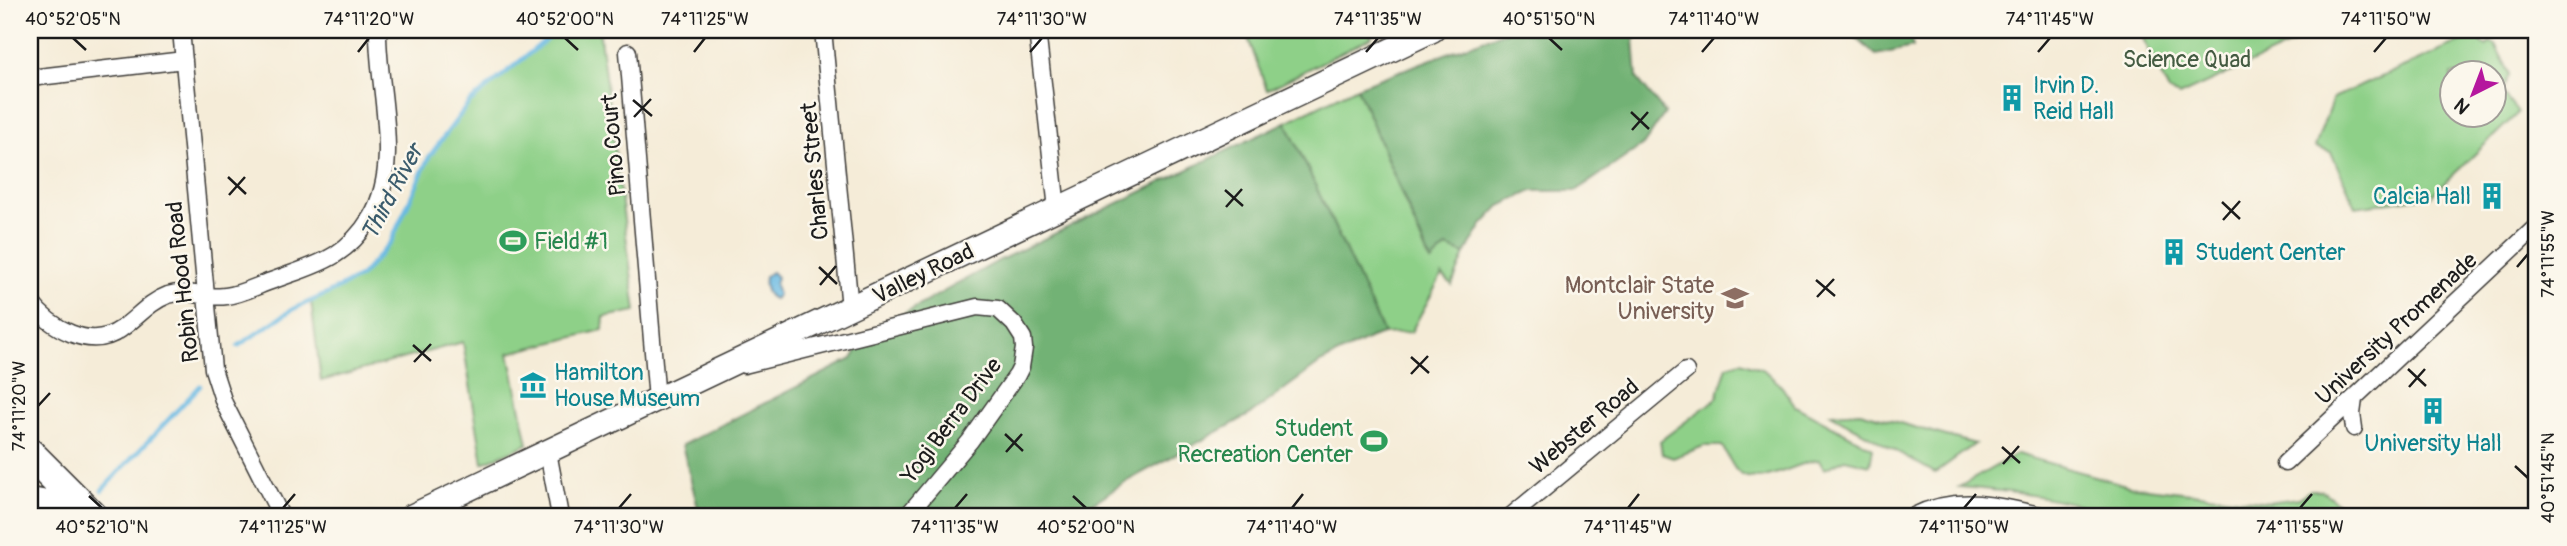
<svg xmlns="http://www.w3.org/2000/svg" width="2567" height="546" viewBox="0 0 2567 546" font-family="Pangolin,sans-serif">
	<rect width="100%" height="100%" fill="#fbf7ec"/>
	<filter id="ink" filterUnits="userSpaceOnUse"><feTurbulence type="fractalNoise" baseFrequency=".0143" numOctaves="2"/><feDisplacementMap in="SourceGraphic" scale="14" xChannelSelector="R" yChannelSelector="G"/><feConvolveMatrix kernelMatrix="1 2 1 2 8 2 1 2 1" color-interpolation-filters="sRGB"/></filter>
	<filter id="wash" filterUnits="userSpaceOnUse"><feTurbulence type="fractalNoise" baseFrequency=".00686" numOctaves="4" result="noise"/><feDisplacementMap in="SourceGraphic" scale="28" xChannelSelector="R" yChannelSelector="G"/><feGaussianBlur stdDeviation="1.57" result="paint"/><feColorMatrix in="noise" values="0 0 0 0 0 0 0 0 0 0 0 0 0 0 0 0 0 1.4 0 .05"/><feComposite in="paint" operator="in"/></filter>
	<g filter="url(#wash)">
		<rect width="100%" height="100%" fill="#f5ecd8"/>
		<path fill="#8ed088" stroke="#557652" stroke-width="2" fill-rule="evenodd" d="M 558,30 L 599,30 L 636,311 L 604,317 L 603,330 L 509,353 L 528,444 L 483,463 L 463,342 L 321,381 L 311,301 L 361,276 L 391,242 L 429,157 L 469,103 Z
			M 1245,30 L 1369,30 L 1372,37 L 1267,90 Z
			M 2139,30 L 2310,30 L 2310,31 L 2306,38 L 2179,96 L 2169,92 Z
			M 2479,34 L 2481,43 L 2487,46 L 2489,42 L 2495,44 L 2510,74 L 2502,93 L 2518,113 L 2431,196 L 2356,207 L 2331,152 L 2315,147 L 2333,98 ZM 2452,74 L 2494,74 L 2494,116 L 2452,116 Z
			M 1357,87 L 1430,262 L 1447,247 L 1465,254 L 1452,285 L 1442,275 L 1411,332 L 1384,334 L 1286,122 Z
			M 1741,362 L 1764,370 L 1782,387 L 1795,406 L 1873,448 L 1870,465 L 1845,459 L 1825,469 L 1819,460 C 1798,461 1755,492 1736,470 C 1731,464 1727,454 1722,446 L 1704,446 L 1673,458 L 1662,454 L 1660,441 L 1717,398 L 1727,366 Z
			M 1860,412 L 1975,444 L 1935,473 L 1831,414 Z
			M 2017,454 L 2129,486 L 2269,502 L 2298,498 L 2311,490 L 2321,490 L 2355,516 L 2111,516 C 2068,497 2006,491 1959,487 Z"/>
		<path fill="#72b274" stroke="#476748" stroke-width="2" d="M 1509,30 L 1646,30 L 1634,39 L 1637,78 L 1665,113 L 1643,145 L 1576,191 L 1532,191 L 1500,206 L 1482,225 L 1465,254 L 1447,247 L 1431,262 L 1357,87 Z
			M 1847,30 L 1908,30 L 1913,47 L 1876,55 Z
			M 1286,122 L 1384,334 L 1371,338 L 1320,363 L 1251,414 L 1125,482 L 1073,516 L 700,516 L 682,445 L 852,359 L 865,336 L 1000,260 Z"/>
		<path fill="#67b9e3" stroke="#426a80" stroke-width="2" d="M 772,272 L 777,277 L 775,285 L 778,295 L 774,299 C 764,295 764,284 765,276 Z"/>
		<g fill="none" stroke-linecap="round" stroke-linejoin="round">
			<path stroke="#67b9e3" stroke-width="4.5" d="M 238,346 L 293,309 L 327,294 L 361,276 L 391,242 L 429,157 L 469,103 L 558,30
				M 102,490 L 200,386"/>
		</g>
	</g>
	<g filter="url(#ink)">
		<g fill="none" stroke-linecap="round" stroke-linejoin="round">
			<defs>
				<path id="street" d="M 181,30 L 213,369 L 224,403 L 281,516
					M 823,30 L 850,308
					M 1037,30 L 1057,209
					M 628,52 L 657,400
					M 30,78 L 184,60
					M 30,301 C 49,327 90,352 121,329 C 137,318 149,302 168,295 C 187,289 207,299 226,296 C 241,294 257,286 271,281 C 314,265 345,260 371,217 C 403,162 377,89 378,30
					M 744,365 L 977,307 L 998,309 L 1014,324 L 1023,338 L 1024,348 L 1021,367 L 1017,375 L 970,441 L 907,516
					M 2354,399 L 2352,414 L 2354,428
					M 548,452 L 560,516
					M 2285,463 L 2537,226
					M 1511,516 L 1686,371
					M 1914,516 C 1958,494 1999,506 2044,516"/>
				<path id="secondary" d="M 412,516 L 1433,30"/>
				<path id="highway" d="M 30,454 L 92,516
					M 30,503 L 41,505 L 52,516"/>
			</defs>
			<use href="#street" stroke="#3d3b38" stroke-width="19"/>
			<use href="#secondary" stroke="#3d3b38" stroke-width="26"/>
			<use href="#highway" stroke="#3d3b38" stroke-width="33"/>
			<use href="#street" stroke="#fff" stroke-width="16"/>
			<use href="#secondary" stroke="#fff" stroke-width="23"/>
			<use href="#highway" stroke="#fff" stroke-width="30"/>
		</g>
	</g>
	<path fill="none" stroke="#1c1c1c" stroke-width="2.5" d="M 73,38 L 86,50M 565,38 L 578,50M 1549,38 L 1562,50M 358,52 L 369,38M 694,52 L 705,38M 1030,52 L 1042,38M 1366,52 L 1378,38M 1702,52 L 1714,38M 2038,52 L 2050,38M 2374,52 L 2386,38M 633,100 L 652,116M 1631,112 L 1649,129M 634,117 L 651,99M 1632,130 L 1648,112M 228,177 L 246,194M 1225,190 L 1243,206M 229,195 L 245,177M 2222,202 L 2240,219M 1226,207 L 1242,189M 2223,220 L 2240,201M 819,267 L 837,284M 2517,267 L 2528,254M 1816,280 L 1835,296M 820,285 L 836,266M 1817,297 L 1834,279M 413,345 L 431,361M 1411,357 L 1429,373M 414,362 L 431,344M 2408,369 L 2426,386M 1411,374 L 1428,356M 2409,387 L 2425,369M 38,406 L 50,393M 1005,434 L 1023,451M 2002,447 L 2020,463M 1006,452 L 1022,434M 2003,464 L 2019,446M 2515,466 L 2528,478M 89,496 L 102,508M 1073,496 L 1086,508M 283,508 L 295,494M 619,508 L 631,494M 955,508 L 967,494M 1292,508 L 1303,494M 1628,508 L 1639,494M 1964,508 L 1976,494M 2300,508 L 2312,494"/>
	<defs>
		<symbol id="building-bare" viewBox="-9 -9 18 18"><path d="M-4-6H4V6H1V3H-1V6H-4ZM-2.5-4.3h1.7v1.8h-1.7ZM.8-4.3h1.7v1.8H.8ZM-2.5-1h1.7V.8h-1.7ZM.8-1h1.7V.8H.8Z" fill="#0f9aa8" stroke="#fbf7ec" stroke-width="2.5" paint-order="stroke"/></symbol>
		<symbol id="stadium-bare" viewBox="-9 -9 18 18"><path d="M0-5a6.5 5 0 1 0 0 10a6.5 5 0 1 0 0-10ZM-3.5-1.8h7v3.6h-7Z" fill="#2e9e5b" stroke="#fbf7ec" stroke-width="2.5" paint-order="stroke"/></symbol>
		<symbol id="university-bare" viewBox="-9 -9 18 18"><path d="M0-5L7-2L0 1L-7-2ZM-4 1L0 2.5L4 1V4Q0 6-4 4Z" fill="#8d6e63" stroke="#fbf7ec" stroke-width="2.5" paint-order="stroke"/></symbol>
		<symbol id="museum-bare" viewBox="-9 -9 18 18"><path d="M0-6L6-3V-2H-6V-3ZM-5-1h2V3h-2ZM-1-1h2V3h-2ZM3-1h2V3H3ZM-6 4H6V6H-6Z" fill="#0f9aa8" stroke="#fbf7ec" stroke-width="2.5" paint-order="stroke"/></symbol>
	</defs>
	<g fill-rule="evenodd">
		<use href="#building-bare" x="1993" y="79" width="38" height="38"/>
		<use href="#building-bare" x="2473" y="177" width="38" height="38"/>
		<use href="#stadium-bare" x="494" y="222" width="38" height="38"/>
		<use href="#building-bare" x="2155" y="233" width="38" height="38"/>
		<use href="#university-bare" x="1716" y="279" width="38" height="38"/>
		<use href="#museum-bare" x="514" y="366" width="38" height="38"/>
		<use href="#building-bare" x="2414" y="392" width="38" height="38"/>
		<use href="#stadium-bare" x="1355" y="422" width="38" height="38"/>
	</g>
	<g text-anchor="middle" stroke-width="5" stroke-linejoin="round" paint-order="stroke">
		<g font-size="23" fill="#445b42" stroke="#fbf7ec">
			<text x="2187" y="67">Science Quad</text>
		</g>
		<g font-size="23" fill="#0d838f" stroke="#fbf7ec" text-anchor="start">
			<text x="2033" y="93">Irvin D.<tspan x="2033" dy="26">Reid Hall</tspan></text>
			<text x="2471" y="204" text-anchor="end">Calcia Hall</text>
			<text x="2195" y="260">Student Center</text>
			<text x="554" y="380">Hamilton<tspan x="554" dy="26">House Museum</tspan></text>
			<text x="2433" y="451" text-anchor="middle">University Hall</text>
		</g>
		<g font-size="23" fill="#1c1c1c" stroke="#fbf7ec">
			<text transform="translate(613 145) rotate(-95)" y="8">Pino Court</text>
			<text transform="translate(814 171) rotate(-95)" y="8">Charles Street</text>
			<text transform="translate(923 273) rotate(-26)" y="8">Valley Road</text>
			<text transform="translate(182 282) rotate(-96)" y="8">Robin Hood Road</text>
			<text transform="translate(2396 328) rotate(-43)" y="8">University Promenade</text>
			<text transform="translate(951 420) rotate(-53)" y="8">Yogi Berra Drive</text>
			<text transform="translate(1584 426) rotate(-40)" y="8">Webster Road</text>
		</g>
		<g font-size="23" fill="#27864d" stroke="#fbf7ec" text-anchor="start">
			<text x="534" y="249">Field #1</text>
			<text x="1353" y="436" text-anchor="end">Student<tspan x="1353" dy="26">Recreation Center</tspan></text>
		</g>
		<g font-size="23" fill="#785e54" stroke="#fbf7ec" text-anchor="end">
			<text x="1714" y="293">Montclair State<tspan x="1714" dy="26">University</tspan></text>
		</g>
		<g font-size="24" font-style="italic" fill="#3a5b6c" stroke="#fbf7ec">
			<text transform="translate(392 192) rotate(-62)" y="8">Third River</text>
		</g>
	</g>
	<rect width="2567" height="546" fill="none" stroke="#fbf7ec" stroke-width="77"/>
	<g transform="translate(2473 94) rotate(222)"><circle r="33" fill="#fbf7ec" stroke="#a29f99" stroke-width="2"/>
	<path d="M0-5L12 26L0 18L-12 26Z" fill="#b5179e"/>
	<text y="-10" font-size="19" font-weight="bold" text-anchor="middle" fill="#1c1c1c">N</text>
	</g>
	<rect x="38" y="38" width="2490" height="470" fill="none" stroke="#1c1c1c" stroke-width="2.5"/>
	<g font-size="18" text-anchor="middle" fill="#1c1c1c">
		<text x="73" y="25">40°52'05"N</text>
		<text x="369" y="25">74°11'20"W</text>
		<text x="565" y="25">40°52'00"N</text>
		<text x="705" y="25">74°11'25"W</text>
		<text x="1042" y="25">74°11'30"W</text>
		<text x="1378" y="25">74°11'35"W</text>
		<text x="1549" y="25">40°51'50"N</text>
		<text x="1714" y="25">74°11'40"W</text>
		<text x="2050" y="25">74°11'45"W</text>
		<text x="2386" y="25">74°11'50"W</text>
		<text transform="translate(2548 254) rotate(-90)" y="6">74°11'55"W</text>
		<text transform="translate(19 406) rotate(-90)" y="6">74°11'20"W</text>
		<text transform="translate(2548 478) rotate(-90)" y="6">40°51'45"N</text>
		<text x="102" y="533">40°52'10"N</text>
		<text x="283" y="533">74°11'25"W</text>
		<text x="619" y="533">74°11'30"W</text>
		<text x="955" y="533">74°11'35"W</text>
		<text x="1086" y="533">40°52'00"N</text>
		<text x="1292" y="533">74°11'40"W</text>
		<text x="1628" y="533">74°11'45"W</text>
		<text x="1964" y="533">74°11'50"W</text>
		<text x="2300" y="533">74°11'55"W</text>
	</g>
</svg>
